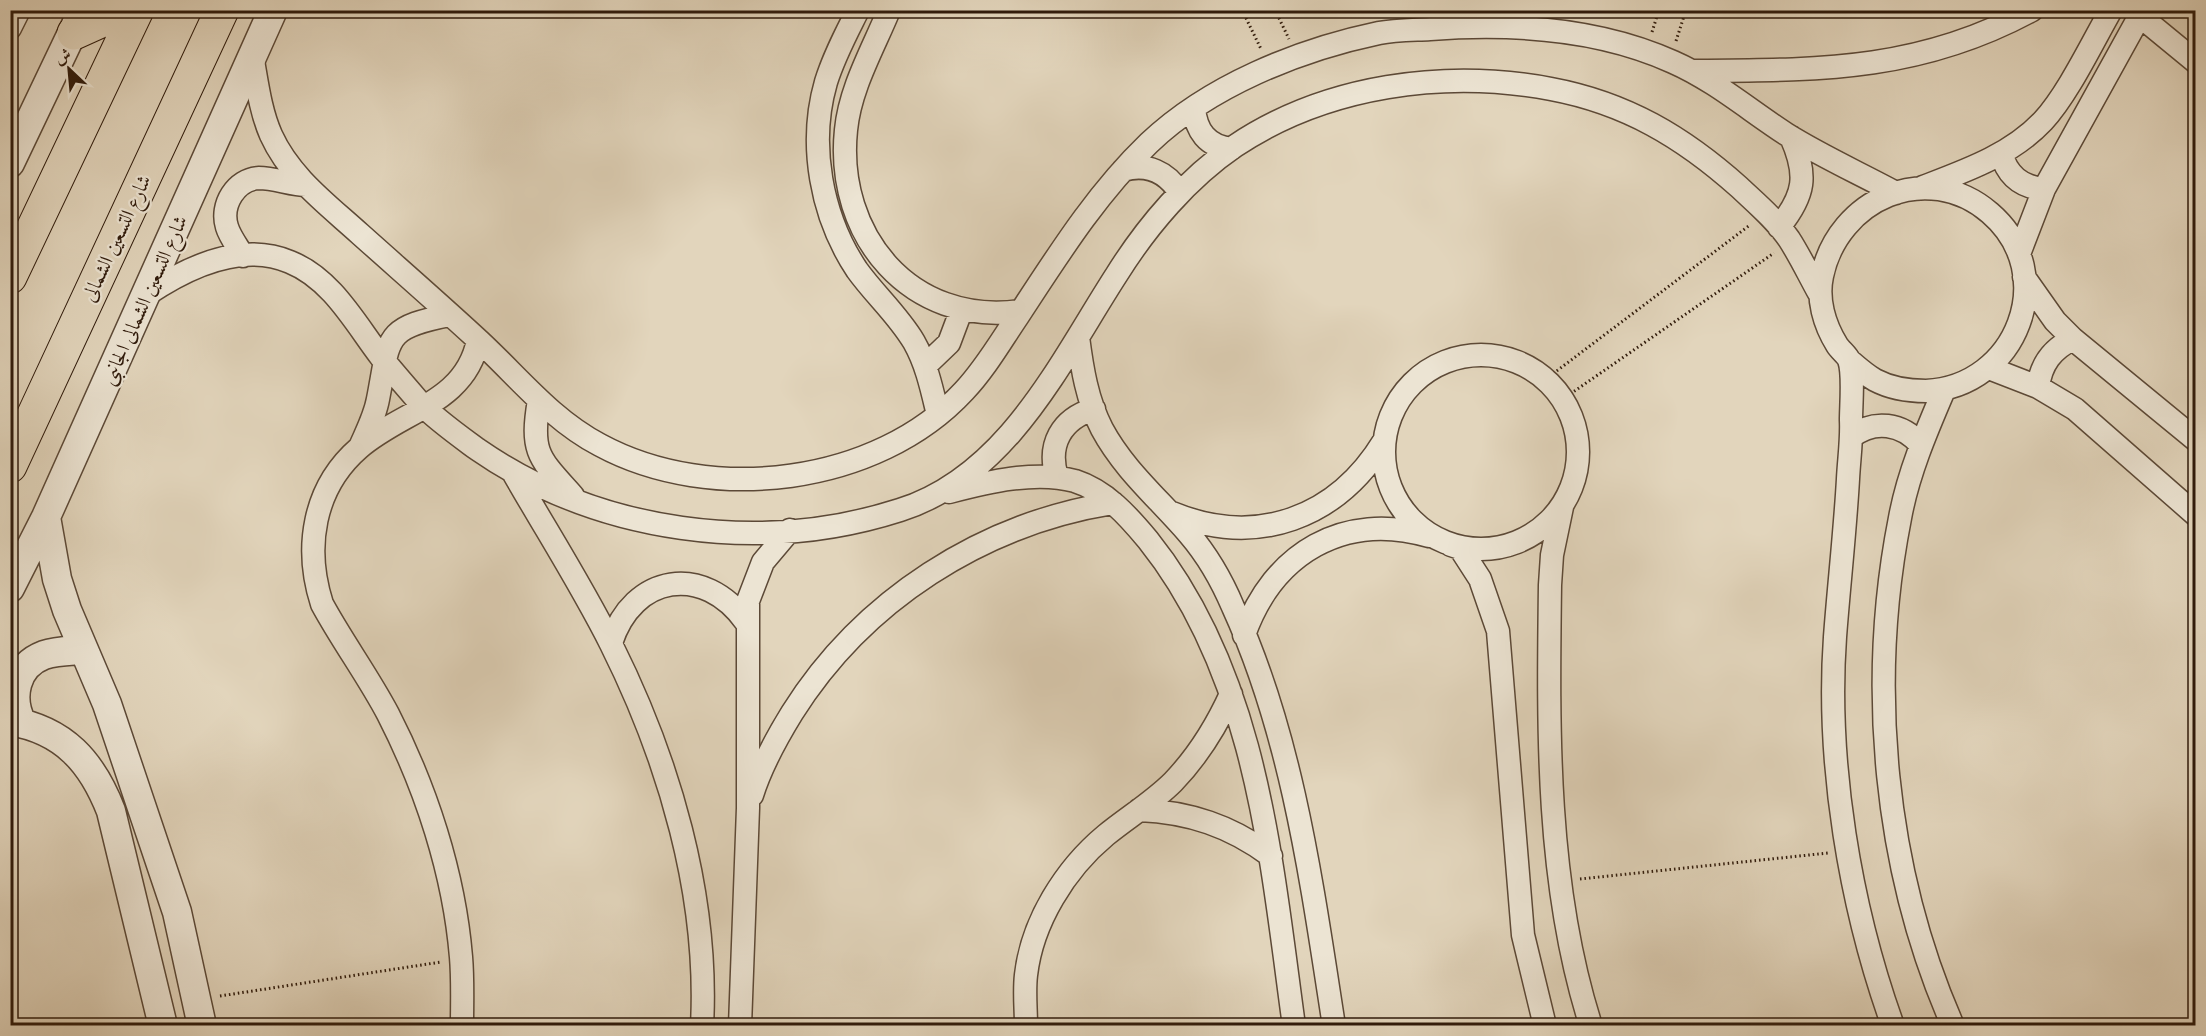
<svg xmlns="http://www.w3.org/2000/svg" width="2206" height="1036" viewBox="0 0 2206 1036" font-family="'IM FELL French Canon',Amiri,serif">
	<rect width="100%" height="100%" fill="#e2d5bc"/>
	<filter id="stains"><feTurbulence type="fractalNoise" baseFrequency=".00333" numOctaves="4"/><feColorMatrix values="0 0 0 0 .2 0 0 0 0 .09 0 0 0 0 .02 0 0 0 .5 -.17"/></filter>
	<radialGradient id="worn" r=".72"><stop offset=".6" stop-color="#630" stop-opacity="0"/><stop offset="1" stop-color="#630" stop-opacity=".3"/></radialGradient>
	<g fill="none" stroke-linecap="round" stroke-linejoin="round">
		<defs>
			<path id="minor" d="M 858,10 C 846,34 834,56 826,82 C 808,144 821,216 857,270 C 875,295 898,315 914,342 C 927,365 932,390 938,415
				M 889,10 C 873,49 850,88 846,130 C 835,236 911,326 1020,311
				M 2140,16 L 2196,62
				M 10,28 L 19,10
				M 252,55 C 257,82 260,110 271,135 C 290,177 327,204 360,234 C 398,268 437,302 475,337 C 516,374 550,419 600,445 C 711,505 877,485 964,391 C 985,369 1001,341 1018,316 C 1058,255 1096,194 1149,143 C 1209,86 1298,50 1379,33 C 1395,30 1413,30 1430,29 C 1511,23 1598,28 1673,62 C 1714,80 1749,110 1786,134 C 1821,156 1859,173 1896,193
				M 1692,71 C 1817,70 1918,72 2032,10
				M 1194,108 C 1196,131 1207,146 1231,149
				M 2001,153 C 2007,175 2021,187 2044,189
				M 1123,170 C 1147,163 1167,172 1180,193
				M 1923,187 C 1965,171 2011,155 2043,121 C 2068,94 2092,43 2111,10
				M 1779,227 C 1805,195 1808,175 1791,137
				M 2019,254 L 2044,189 L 2143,10
				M 243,256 C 238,247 230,237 227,227 C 220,205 236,179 259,178 C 275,178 291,185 306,185
				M 2024,277 L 2055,321 L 2073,339 L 2196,440
				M 146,295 C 186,268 241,241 290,262 C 332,279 355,323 381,357 C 394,373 408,389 421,404 C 438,421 458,435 477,449 C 598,533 760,555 900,510 C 1008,476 1060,362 1117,274 C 1147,226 1188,178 1235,146 C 1326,85 1445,69 1551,89 C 1626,103 1683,137 1739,187 C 1757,204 1775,219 1789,239 C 1800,256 1809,275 1819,293
				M 1078,337 C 1082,368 1087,400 1102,429 C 1124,470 1159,499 1189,534 C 1207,555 1222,581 1233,607 C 1293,738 1312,885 1334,1026
				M1384 452a97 97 0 1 1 194 0a97 97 0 1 1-194 0Z
				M 1849,360 C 1857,367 1866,375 1875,380 C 1890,388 1909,391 1926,391 C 2017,387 2061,274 1990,213 C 1927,159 1838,199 1822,276 C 1817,299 1824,324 1837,345 C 1840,350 1847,355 1849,360 C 1854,373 1851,405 1851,420 C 1852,439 1849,459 1848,479 C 1845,532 1839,584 1835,637 C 1826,763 1850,907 1893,1026
				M 925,366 L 949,343 L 961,311
				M 1989,368 L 2038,387 L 2075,409 L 2196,515
				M 2038,387 C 2041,364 2052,349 2073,339
				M 1944,390 C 1926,432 1908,474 1900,518 C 1867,685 1884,870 1953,1026
				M 539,400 C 530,453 539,458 573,496
				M 1851,437 C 1874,419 1902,423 1921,445
				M 360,447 C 367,431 375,416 378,399 C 390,338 382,328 450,315
				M 514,474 C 546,530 582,586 611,644 C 669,760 709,895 702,1026
				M 1057,477 C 1047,445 1061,419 1094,409
				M 949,492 C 987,482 1036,470 1075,481 C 1106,491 1128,516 1148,540 C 1257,676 1271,859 1294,1026
				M 1562,507 L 1552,555 L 1550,585 C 1548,731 1546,886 1591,1026
				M 1172,513 C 1257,548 1337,518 1384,441
				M 1451,545 L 1460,548 L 1480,579 L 1498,631 L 1523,935 L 1545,1026
				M 1244,635 C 1273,553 1344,511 1429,536
				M 611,643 C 633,574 704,563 746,622
				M 752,795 C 761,766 776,739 792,713 C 863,600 982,524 1113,503
				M 1139,810 C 1189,812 1231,826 1271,856
				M 462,1026 C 462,1003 463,980 461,957 C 454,873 426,788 388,714 C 368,676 342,641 322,604 C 304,548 313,488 359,448 C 401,411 466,403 478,340
				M 740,1026 L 748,808 L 748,601 L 763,562 L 790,530
				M 1026,1026 C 1026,1009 1024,992 1026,975 C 1032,922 1065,869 1106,835 C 1128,817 1153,802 1173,782 C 1198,756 1216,727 1231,694"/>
			<path id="tertiary" d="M 10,163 L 83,10
				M 46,517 L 57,579 L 67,610 L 107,704 L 177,912 L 202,1026
				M 10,588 L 46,517 L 273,10
				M 10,721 C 64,730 92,762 111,811 L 163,1026
				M 22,723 C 9,698 15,666 44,655 C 56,651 70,651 82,650"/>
			<path id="primary" d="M 74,33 L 125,10
				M 10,277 L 137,10
				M 10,466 L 222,10"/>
		</defs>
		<use href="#minor" stroke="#5c4937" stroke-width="25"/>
		<use href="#tertiary" stroke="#5c4937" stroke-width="31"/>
		<use href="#primary" stroke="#2f1a0b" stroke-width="35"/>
		<path stroke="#2f1a0b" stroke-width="3" stroke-dasharray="1.5 3" stroke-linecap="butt" d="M 1242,10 L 1261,49
			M 1275,10 L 1289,39
			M 1652,32 L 1659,10
			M 1676,41 L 1686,10
			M 1546,379 L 1750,225
			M 1563,399 L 1774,253
			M 1580,879 L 1828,853
			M 220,996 L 441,962"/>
		<use href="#minor" stroke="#ece4d3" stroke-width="22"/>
		<use href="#tertiary" stroke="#ece4d3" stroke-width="28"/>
		<use href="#primary" stroke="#e2d5bc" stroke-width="33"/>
	</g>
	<g text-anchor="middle" stroke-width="4.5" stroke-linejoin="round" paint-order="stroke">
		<g font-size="20" fill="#2f1a0b" stroke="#ece4d3">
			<text transform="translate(116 238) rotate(-65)" y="7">شارع التسعين الشمالى</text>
			<text transform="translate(144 300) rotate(-66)" y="7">شارع التسعين الشمالى الجانبى</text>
		</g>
	</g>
	<rect width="2206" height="1036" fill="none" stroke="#e2d5bc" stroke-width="36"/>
	<rect x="12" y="12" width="2182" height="1012" fill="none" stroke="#2f1a0b" stroke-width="3"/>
	<rect x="18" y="18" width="2170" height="1000" fill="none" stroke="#2f1a0b" stroke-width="1.5"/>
	<g transform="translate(69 69) rotate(334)" stroke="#ece4d3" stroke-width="4.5" paint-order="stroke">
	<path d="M0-4.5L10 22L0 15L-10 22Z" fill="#2f1a0b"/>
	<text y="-9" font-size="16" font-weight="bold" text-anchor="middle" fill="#2f1a0b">ش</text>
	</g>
	<rect width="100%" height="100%" filter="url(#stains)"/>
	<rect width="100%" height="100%" fill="url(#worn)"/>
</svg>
